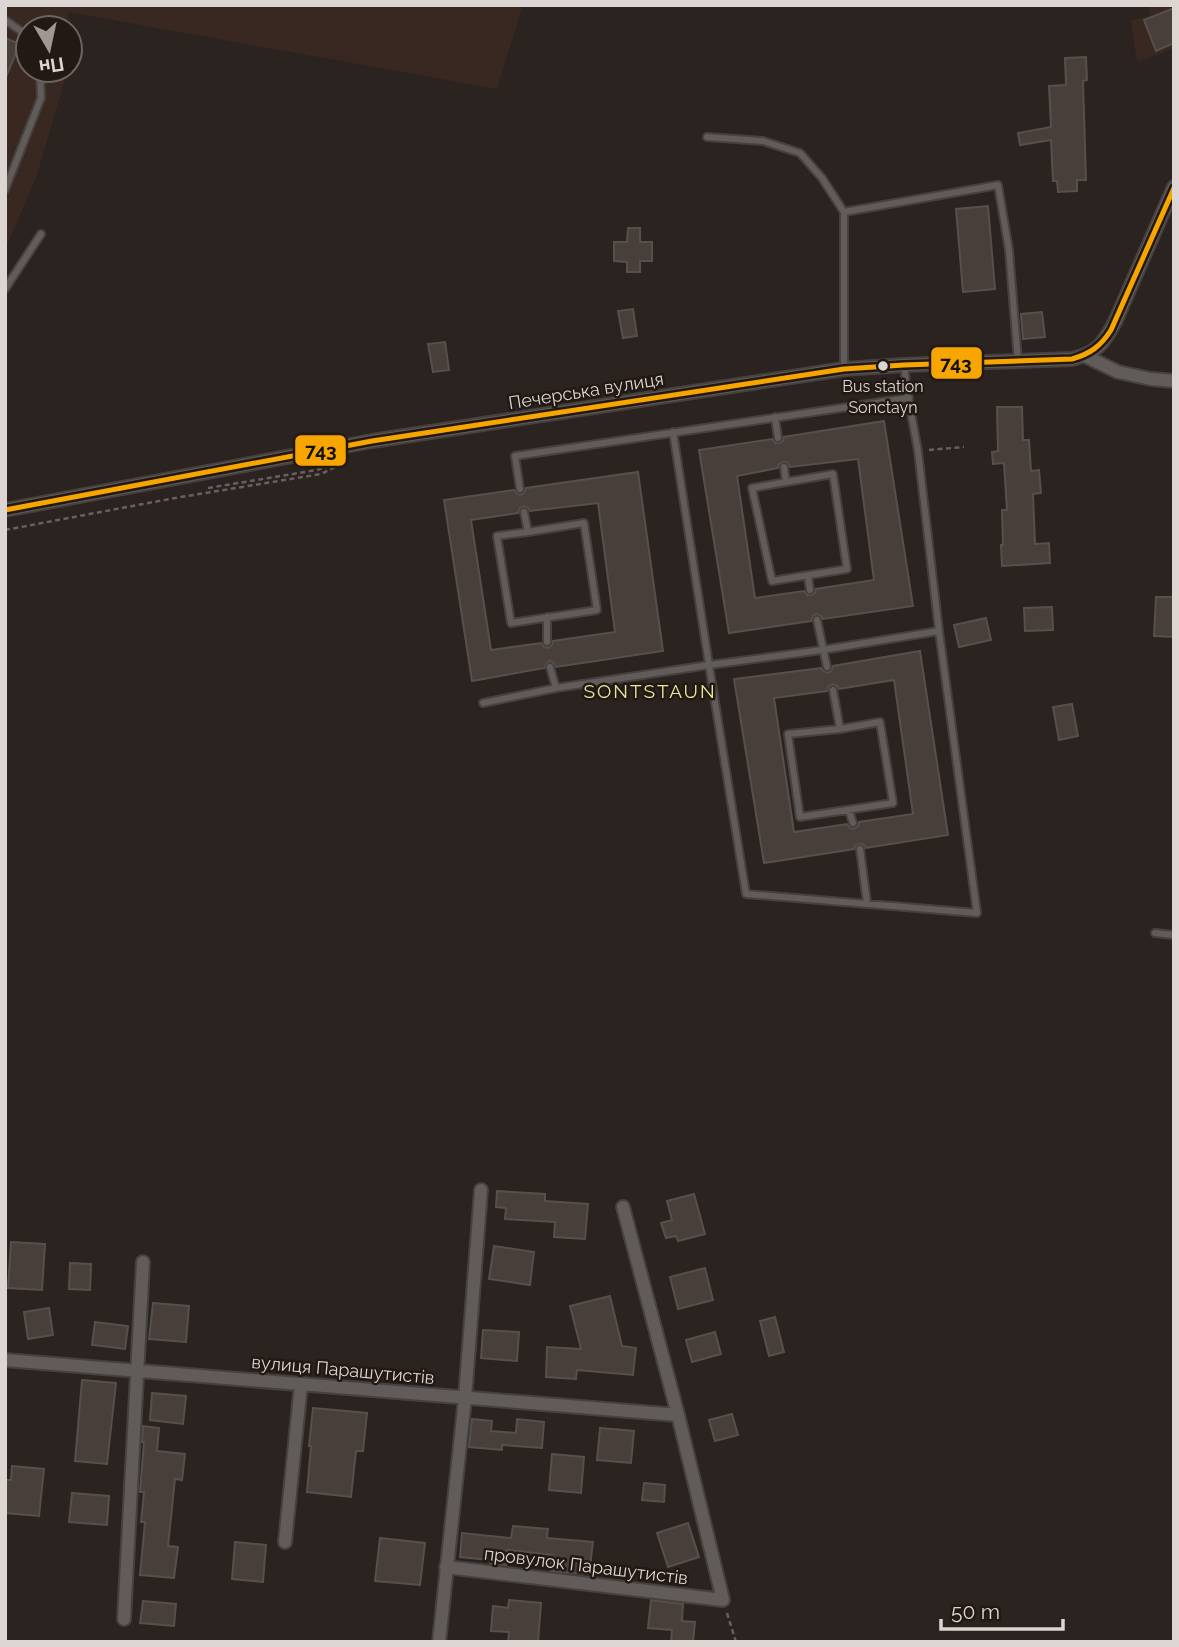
<svg xmlns="http://www.w3.org/2000/svg" width="1179" height="1647" viewBox="0 0 1179 1647" font-family="Raleway,sans-serif">
	<rect width="100%" height="100%" fill="#2a2320"/>
	<path fill="#382821" d="M 5,5 L 523,5 L 497,89 L 68,12 L 67,28 L 28,28 L 28,70 L 64,70 L 64,83 L 36,178 L 5,250 Z
		M 1147,5 L 1174,5 L 1174,49 L 1137,62 L 1131,21 L 1151,15 Z"/>
	<path fill="#493f3a" stroke="#55504d" stroke-width="2" fill-rule="evenodd" d="M 1174,8 L 1174,43 L 1156,51 L 1144,20 Z
		M 5,38 L 20,44 L 5,79 Z
		M 1086,57 L 1087,80 L 1083,81 L 1086,180 L 1077,180 L 1077,191 L 1058,192 L 1057,181 L 1053,181 L 1051,140 L 1020,145 L 1018,133 L 1051,127 L 1049,86 L 1066,85 L 1065,58 Z
		M 988,206 L 995,289 L 963,292 L 956,209 Z
		M 628,228 L 640,228 L 640,242 L 652,242 L 652,261 L 640,261 L 640,272 L 627,272 L 627,262 L 614,261 L 614,242 L 627,242 Z
		M 633,309 L 637,336 L 623,338 L 618,311 Z
		M 1042,312 L 1045,337 L 1023,339 L 1021,314 Z
		M 445,342 L 449,370 L 433,372 L 428,344 Z
		M 997,407 L 1022,407 L 1023,440 L 1029,440 L 1031,471 L 1039,470 L 1041,493 L 1033,494 L 1035,544 L 1049,543 L 1050,563 L 1002,566 L 1001,545 L 1003,545 L 1002,510 L 1007,510 L 1004,463 L 993,464 L 992,452 L 998,451 Z
		M 884,421 L 913,606 L 823,619 L 821,616 L 816,614 L 813,616 L 811,621 L 729,633 L 699,450 L 772,439 L 775,443 L 779,443 L 783,441 L 784,437 ZM 858,459 L 874,580 L 816,589 L 815,593 L 811,595 L 807,595 L 804,591 L 755,598 L 737,476 L 778,468 L 779,464 L 783,462 L 787,462 L 790,467 Z
		M 638,472 L 663,651 L 556,667 L 553,662 L 549,661 L 546,664 L 545,668 L 472,681 L 444,500 L 514,490 L 516,493 L 520,495 L 524,493 L 526,488 ZM 598,503 L 615,632 L 553,641 L 552,645 L 548,648 L 544,647 L 541,643 L 491,650 L 471,520 L 518,513 L 520,508 L 524,506 L 528,508 L 530,511 Z
		M 1156,597 L 1174,597 L 1174,637 L 1154,636 Z
		M 1052,607 L 1053,630 L 1025,631 L 1024,608 Z
		M 986,618 L 991,640 L 959,647 L 954,625 Z
		M 920,651 L 948,835 L 866,848 L 863,844 L 859,844 L 855,846 L 854,849 L 764,863 L 734,679 L 821,668 L 823,671 L 828,673 L 831,671 L 833,666 ZM 894,680 L 913,814 L 859,822 L 858,826 L 854,829 L 850,828 L 847,824 L 794,832 L 774,698 L 827,691 L 829,686 L 833,684 L 837,686 L 839,689 Z
		M 1072,704 L 1078,736 L 1059,740 L 1053,707 Z
		M 497,1191 L 545,1194 L 545,1201 L 588,1204 L 585,1239 L 554,1237 L 555,1222 L 505,1219 L 506,1208 L 496,1207 Z
		M 694,1194 L 705,1234 L 678,1241 L 676,1236 L 666,1238 L 661,1223 L 672,1220 L 667,1201 Z
		M 11,1242 L 45,1244 L 42,1290 L 8,1288 Z
		M 494,1246 L 534,1252 L 530,1285 L 489,1279 Z
		M 70,1263 L 91,1264 L 90,1290 L 69,1289 Z
		M 705,1268 L 713,1300 L 678,1309 L 670,1277 Z
		M 610,1296 L 622,1346 L 636,1348 L 633,1375 L 577,1370 L 576,1379 L 546,1377 L 547,1347 L 581,1349 L 570,1306 Z
		M 153,1303 L 189,1306 L 186,1342 L 149,1339 Z
		M 49,1308 L 53,1335 L 28,1339 L 24,1312 Z
		M 775,1317 L 784,1352 L 769,1356 L 760,1321 Z
		M 95,1322 L 128,1326 L 125,1349 L 92,1345 Z
		M 483,1330 L 519,1332 L 517,1361 L 481,1358 Z
		M 715,1332 L 721,1354 L 692,1362 L 686,1340 Z
		M 82,1380 L 116,1383 L 107,1464 L 75,1461 Z
		M 152,1393 L 186,1396 L 183,1424 L 150,1420 Z
		M 313,1408 L 367,1413 L 363,1451 L 356,1451 L 351,1497 L 307,1492 L 311,1446 L 309,1446 Z
		M 732,1414 L 738,1435 L 715,1441 L 709,1420 Z
		M 472,1419 L 492,1421 L 491,1431 L 516,1433 L 517,1419 L 544,1422 L 542,1448 L 502,1445 L 502,1450 L 469,1447 Z
		M 143,1426 L 159,1428 L 157,1451 L 185,1454 L 182,1480 L 175,1479 L 168,1546 L 178,1547 L 174,1578 L 140,1575 L 145,1522 L 141,1522 L 144,1492 L 140,1492 L 144,1442 L 142,1442 Z
		M 600,1428 L 634,1431 L 631,1463 L 597,1460 Z
		M 552,1454 L 584,1457 L 581,1493 L 549,1490 Z
		M 12,1466 L 44,1469 L 39,1516 L 5,1513 L 5,1480 L 11,1480 Z
		M 644,1483 L 665,1485 L 664,1502 L 642,1500 Z
		M 72,1493 L 109,1496 L 107,1525 L 69,1522 Z
		M 688,1523 L 699,1557 L 668,1567 L 657,1533 Z
		M 513,1526 L 548,1529 L 547,1538 L 593,1542 L 589,1574 L 550,1571 L 552,1555 L 507,1550 L 506,1565 L 490,1563 L 490,1560 L 460,1557 L 462,1533 L 511,1538 Z
		M 380,1538 L 425,1543 L 420,1585 L 375,1581 Z
		M 235,1542 L 266,1545 L 263,1582 L 232,1579 Z
		M 509,1600 L 541,1603 L 538,1642 L 508,1642 L 509,1632 L 491,1631 L 493,1606 L 508,1608 Z
		M 651,1600 L 683,1604 L 682,1621 L 695,1622 L 693,1642 L 671,1642 L 672,1630 L 648,1628 Z
		M 143,1601 L 176,1604 L 174,1626 L 140,1623 Z"/>
	<g fill="none" stroke-linecap="round" stroke-linejoin="round">
		<defs>
			<path id="lane" d="M 5,20 L 21,31 L 28,41
				M 707,137 L 763,141 L 800,153 L 822,178 L 844,212 L 844,369
				M 5,190 L 41,98 L 40,70
				M 844,212 L 998,185 L 1009,250 L 1018,361
				M 5,289 L 41,234
				M 775,417 L 778,438
				M 673,432 L 709,665 L 822,650 L 939,631 L 918,451 L 907,391 L 904,365
				M 784,467 L 786,482 L 833,474 L 847,569 L 772,581 L 752,488 L 786,482
				M 520,489 L 515,456 L 909,398
				M 524,512 L 528,532 L 584,523 L 597,610 L 511,623 L 497,536 L 528,532
				M 808,576 L 810,590
				M 547,617 L 547,642
				M 817,620 L 827,667
				M 550,667 L 556,688 L 709,665 L 746,894 L 977,913 L 939,631
				M 833,690 L 840,729 L 880,722 L 893,803 L 800,817 L 788,734 L 840,729
				M 483,703 L 556,688
				M 849,811 L 853,823
				M 860,849 L 867,903
				M 1155,933 L 1174,935"/>
			<path id="street" d="M 1085,356 L 1118,372 L 1151,379 L 1174,381
				M 5,510 L 372,441 L 844,369 L 904,365 L 1072,359 C 1097,353 1103,344 1115,322 L 1174,187
				M 5,1360 L 678,1415
				M 285,1542 L 301,1384
				M 446,1567 L 723,1600 L 678,1415 L 623,1207
				M 124,1619 L 143,1262
				M 439,1642 L 465,1398 L 481,1190"/>
		</defs>
		<use href="#lane" stroke="#46413e" stroke-width="10"/>
		<use href="#street" stroke="#46413e" stroke-width="16"/>
		<path stroke="#66605e" stroke-width="2.5" stroke-dasharray="5 3.5" stroke-linecap="butt" d="M 929,450 L 964,447
			M 208,488 L 317,470 L 332,465
			M 5,530 L 175,498 L 321,474 L 347,461
			M 727,1613 L 736,1642"/>
		<use href="#lane" stroke="#615b59" stroke-width="6"/>
		<use href="#street" stroke="#615b59" stroke-width="12"/>
		<defs>
			<path id="bus-1" d="M 5,510 L 372,441 L 844,369 L 904,365 L 1072,359 C 1090,354 1101,346 1111,330 L 1174,188"/>
		</defs>
		<use href="#bus-1" stroke="#231914" stroke-width="10"/>
		<use href="#bus-1" stroke="#f7a600" stroke-width="5"/>
	</g>
	<circle fill="#dcd5d1" stroke="#231914" stroke-width="2.5" cx="883" cy="366" r="6"/>
	<g text-anchor="middle" stroke-width="5" stroke-linejoin="round" paint-order="stroke">
		<g font-size="16" fill="#dcd5d1" stroke="#231914">
			<text x="883" y="392">Bus station<tspan x="883" dy="21">Sonctayn</tspan></text>
		</g>
		<g font-size="18" fill="#dcd5d1" stroke="#231914">
			<text transform="translate(586 391) rotate(-9)" y="6">Печерська вулиця</text>
			<text transform="translate(343 1370) rotate(5)" y="6">вулиця Парашутистів</text>
			<text transform="translate(586 1566) rotate(7)" y="6">провулок Парашутистів</text>
		</g>
		<g font-size="19" letter-spacing="2" fill="#e4e89a" stroke="#231914">
			<text x="650" y="698">SONTSTAUN</text>
		</g>
	</g>
	<g stroke="#231914" stroke-width="2.5">
		<rect x="930" y="346" width="53" height="34" rx="7" fill="#f7a600"/>
		<rect x="294" y="434" width="53" height="33" rx="7" fill="#f7a600"/>
	</g>
	<g font-size="19" text-anchor="middle" font-weight="bold" fill="#111">
		<text x="956" y="370">743</text>
		<text x="321" y="457">743</text>
	</g>
	<rect width="1179" height="1647" fill="none" stroke="#dcd5d1" stroke-width="14"/>
	<g transform="translate(49 49) rotate(171)"><circle r="33" fill="#231914" stroke="#6d6460" stroke-width="2"/>
	<path d="M0-5L12 26L0 18L-12 26Z" fill="#9e9793"/>
	<text y="-10" font-size="19" font-weight="bold" text-anchor="middle" fill="#dcd5d1">Пн</text>
	</g>
	<path d="M941 1619v10h122v-10" fill="none" stroke="#dcd5d1" stroke-width="3.5"/>
	<text x="951" y="1619" font-size="21" fill="#dcd5d1" stroke="#231914" stroke-width="5" paint-order="stroke">50 m</text>
</svg>
